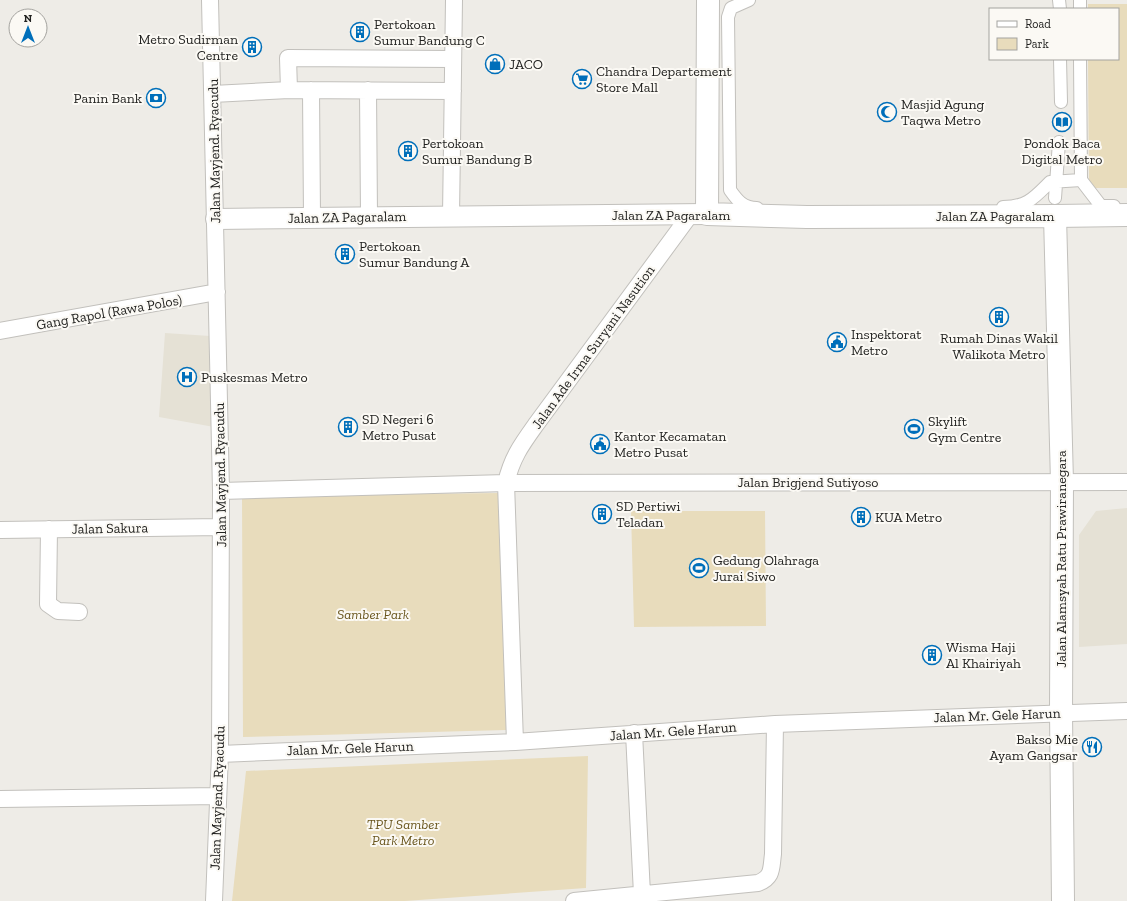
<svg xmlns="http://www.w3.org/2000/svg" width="1127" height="901" viewBox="0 0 1127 901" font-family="'Zilla Slab',serif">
	<rect width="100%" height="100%" fill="#eeece7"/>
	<path fill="#e5e1d5" d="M 165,333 L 210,336 L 214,427 L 159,417 Z
		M 1127,508 L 1127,644 L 1079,647 L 1079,535 L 1096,511 Z"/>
	<path fill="#e8dcbc" d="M 1088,4 L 1127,4 L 1127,188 L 1089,188 L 1088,59 L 1118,59 L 1118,9 L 1088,9 Z
		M 501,493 L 506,730 L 243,737 L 242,496 Z
		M 631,511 L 765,511 L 766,626 L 634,627 Z
		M 588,756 L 586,888 L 405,901 L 232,901 L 246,771 Z"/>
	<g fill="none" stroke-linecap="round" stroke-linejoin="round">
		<defs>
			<path id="pedestrian" d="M 749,0 L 731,8 L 728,17 L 730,190 C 737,200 743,208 757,208
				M 1059,0 L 1060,9
				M 1080,0 L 1080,9
				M 1060,59 L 1061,102
				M 1080,59 L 1081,180 L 1101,206 L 1114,206
				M 1055,198 L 1059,142
				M 1003,207 C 1027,207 1034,198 1050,182 L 1081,180"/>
			<path id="minor" d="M 210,0 L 221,491 L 220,754 L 214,901
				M 289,90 L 453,91
				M 311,90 L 312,218
				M 368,90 L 369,217
				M 213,94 L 289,90 L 288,58 L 453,59
				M 451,216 L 454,0
				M 0,331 L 217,292
				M 221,491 L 506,483 L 1127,482
				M 49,529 L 48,604 L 58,611 L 79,612
				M 0,530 L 221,527
				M 634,733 L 642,894
				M 515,742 L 506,483 C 512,457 522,444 537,423 L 690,215
				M 220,754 L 515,742 L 775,724 L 1127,711
				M 0,799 L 218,796
				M 574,901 L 758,883 C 773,877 771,869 773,854 L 775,724"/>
			<path id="tertiary" d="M 216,219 L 707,214"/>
			<path id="secondary" d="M 1055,216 L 1127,215"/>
			<path id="primary" d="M 708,0 L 707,214 L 807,217 L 1055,216 L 1062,482 L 1061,712 L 1063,901"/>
		</defs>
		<use href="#pedestrian" stroke="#c2c0bc" stroke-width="14"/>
		<use href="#minor" stroke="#c2c0bc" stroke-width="18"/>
		<use href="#tertiary" stroke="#c2c0bc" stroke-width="22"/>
		<use href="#secondary" stroke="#c2c0bc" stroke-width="24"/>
		<use href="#primary" stroke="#c2c0bc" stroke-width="24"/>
		<use href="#pedestrian" stroke="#fff" stroke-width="12"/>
		<use href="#minor" stroke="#fff" stroke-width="16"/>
		<use href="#tertiary" stroke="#fff" stroke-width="20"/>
		<use href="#secondary" stroke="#fff" stroke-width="22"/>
		<use href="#primary" stroke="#fff" stroke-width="22"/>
	</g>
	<defs>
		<symbol id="building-ring" viewBox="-11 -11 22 22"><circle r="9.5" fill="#fbf9f4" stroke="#006fba" stroke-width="1.5"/><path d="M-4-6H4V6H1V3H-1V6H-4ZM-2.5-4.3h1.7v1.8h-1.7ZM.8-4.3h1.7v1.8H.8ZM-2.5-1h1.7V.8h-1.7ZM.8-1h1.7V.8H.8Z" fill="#006fba"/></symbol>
		<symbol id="shop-ring" viewBox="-11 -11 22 22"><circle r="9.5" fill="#fbf9f4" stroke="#006fba" stroke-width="1.5"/><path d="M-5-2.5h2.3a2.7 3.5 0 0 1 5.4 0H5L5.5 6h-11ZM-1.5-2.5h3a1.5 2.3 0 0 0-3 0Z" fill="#006fba"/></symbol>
		<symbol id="supermarket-ring" viewBox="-11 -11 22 22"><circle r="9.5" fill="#fbf9f4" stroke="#006fba" stroke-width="1.5"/><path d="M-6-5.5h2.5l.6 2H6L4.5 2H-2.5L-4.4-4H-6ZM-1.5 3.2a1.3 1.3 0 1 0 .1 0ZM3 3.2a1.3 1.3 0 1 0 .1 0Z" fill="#006fba"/></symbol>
		<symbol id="bank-ring" viewBox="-11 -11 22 22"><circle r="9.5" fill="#fbf9f4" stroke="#006fba" stroke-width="1.5"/><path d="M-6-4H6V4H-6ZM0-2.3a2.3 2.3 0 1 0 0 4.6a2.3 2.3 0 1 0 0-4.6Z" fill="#006fba"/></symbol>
		<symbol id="mosque-ring" viewBox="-11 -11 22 22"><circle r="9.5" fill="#fbf9f4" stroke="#006fba" stroke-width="1.5"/><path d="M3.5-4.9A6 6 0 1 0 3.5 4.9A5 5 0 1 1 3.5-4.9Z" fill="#006fba"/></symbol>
		<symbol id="library-ring" viewBox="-11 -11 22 22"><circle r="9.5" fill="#fbf9f4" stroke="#006fba" stroke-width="1.5"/><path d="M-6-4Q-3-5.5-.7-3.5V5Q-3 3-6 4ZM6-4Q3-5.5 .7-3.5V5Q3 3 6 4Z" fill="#006fba"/></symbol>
		<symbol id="civic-ring" viewBox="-11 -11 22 22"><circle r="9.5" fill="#fbf9f4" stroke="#006fba" stroke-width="1.5"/><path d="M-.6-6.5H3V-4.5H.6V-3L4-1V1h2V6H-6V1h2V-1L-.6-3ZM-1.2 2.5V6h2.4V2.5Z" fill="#006fba"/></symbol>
		<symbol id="hospital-ring" viewBox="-11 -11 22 22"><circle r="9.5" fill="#fbf9f4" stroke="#006fba" stroke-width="1.5"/><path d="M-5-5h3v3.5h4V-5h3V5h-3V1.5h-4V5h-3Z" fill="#006fba"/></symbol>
		<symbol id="stadium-ring" viewBox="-11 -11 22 22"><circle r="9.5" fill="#fbf9f4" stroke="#006fba" stroke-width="1.5"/><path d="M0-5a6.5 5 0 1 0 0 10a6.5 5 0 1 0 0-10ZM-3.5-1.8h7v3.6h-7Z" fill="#006fba"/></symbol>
		<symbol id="restaurant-ring" viewBox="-11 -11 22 22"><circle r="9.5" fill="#fbf9f4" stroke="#006fba" stroke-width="1.5"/><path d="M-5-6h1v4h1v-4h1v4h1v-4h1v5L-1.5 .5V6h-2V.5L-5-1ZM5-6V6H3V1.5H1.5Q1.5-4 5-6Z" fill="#006fba"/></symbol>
	</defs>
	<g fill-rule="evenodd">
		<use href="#building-ring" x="349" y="21" width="22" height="22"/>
		<use href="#building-ring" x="241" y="36" width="22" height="22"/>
		<use href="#shop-ring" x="484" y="53" width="22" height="22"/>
		<use href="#supermarket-ring" x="571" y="68" width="22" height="22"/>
		<use href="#bank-ring" x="145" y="87" width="22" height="22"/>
		<use href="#mosque-ring" x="876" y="101" width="22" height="22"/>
		<use href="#library-ring" x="1051" y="111" width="22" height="22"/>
		<use href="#building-ring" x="397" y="140" width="22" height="22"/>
		<use href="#building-ring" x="334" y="243" width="22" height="22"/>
		<use href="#building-ring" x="988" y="306" width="22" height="22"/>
		<use href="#civic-ring" x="826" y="331" width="22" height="22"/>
		<use href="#hospital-ring" x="176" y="366" width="22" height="22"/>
		<use href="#building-ring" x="337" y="416" width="22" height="22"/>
		<use href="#stadium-ring" x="903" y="418" width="22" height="22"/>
		<use href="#civic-ring" x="589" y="433" width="22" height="22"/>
		<use href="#building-ring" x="591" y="503" width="22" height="22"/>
		<use href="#building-ring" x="850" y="506" width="22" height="22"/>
		<use href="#stadium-ring" x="688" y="557" width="22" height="22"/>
		<use href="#building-ring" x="921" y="644" width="22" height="22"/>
		<use href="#restaurant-ring" x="1081" y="736" width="22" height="22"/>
	</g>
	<g text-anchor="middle" stroke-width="4" stroke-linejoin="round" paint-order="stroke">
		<g font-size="14" fill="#222220" stroke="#fbf9f4" text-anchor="start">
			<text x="374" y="29">Pertokoan<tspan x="374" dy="16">Sumur Bandung C</tspan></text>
			<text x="238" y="44" text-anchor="end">Metro Sudirman<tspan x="238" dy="16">Centre</tspan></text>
			<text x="509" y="69">JACO</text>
			<text x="596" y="76">Chandra Departement<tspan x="596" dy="16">Store Mall</tspan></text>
			<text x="142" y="103" text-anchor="end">Panin Bank</text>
			<text x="901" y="109">Masjid Agung<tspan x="901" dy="16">Taqwa Metro</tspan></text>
			<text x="422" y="148">Pertokoan<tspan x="422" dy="16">Sumur Bandung B</tspan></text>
			<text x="1062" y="148" text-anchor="middle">Pondok Baca<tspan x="1062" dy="16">Digital Metro</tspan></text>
			<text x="359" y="251">Pertokoan<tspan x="359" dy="16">Sumur Bandung A</tspan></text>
			<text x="851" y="339">Inspektorat<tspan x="851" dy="16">Metro</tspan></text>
			<text x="999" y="343" text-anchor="middle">Rumah Dinas Wakil<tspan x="999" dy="16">Walikota Metro</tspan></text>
			<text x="201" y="382">Puskesmas Metro</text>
			<text x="362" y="424">SD Negeri 6<tspan x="362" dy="16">Metro Pusat</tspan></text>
			<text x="928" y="426">Skylift<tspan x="928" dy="16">Gym Centre</tspan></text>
			<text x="614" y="441">Kantor Kecamatan<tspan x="614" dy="16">Metro Pusat</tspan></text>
			<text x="616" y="511">SD Pertiwi<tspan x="616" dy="16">Teladan</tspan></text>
			<text x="875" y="522">KUA Metro</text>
			<text x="713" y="565">Gedung Olahraga<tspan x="713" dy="16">Jurai Siwo</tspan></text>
			<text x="946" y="652">Wisma Haji<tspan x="946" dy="16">Al Khairiyah</tspan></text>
			<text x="1078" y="744" text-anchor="end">Bakso Mie<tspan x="1078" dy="16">Ayam Gangsar</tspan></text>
		</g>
		<g font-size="14" fill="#222220" stroke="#fbf9f4">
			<text transform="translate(214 151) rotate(-91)" y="5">Jalan Mayjend. Ryacudu</text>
			<text x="671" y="220">Jalan ZA Pagaralam</text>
			<text x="995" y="221">Jalan ZA Pagaralam</text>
			<text transform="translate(347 217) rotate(-1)" y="5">Jalan ZA Pagaralam</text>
			<text transform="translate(109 312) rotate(-10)" y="5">Gang Rapol (Rawa Polos)</text>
			<text transform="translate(593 347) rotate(-54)" y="5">Jalan Ade Irma Suryani Nasution</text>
			<text transform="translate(220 475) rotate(-91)" y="5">Jalan Mayjend. Ryacudu</text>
			<text x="808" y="487">Jalan Brigjend Sutiyoso</text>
			<text transform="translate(110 528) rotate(-1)" y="5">Jalan Sakura</text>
			<text transform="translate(1061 559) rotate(-90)" y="5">Jalan Alamsyah Ratu Prawiranegara</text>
			<text transform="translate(997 715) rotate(-2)" y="5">Jalan Mr. Gele Harun</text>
			<text transform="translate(673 731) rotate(-4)" y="5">Jalan Mr. Gele Harun</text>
			<text transform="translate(350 748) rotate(-2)" y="5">Jalan Mr. Gele Harun</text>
			<text transform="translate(217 798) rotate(-88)" y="5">Jalan Mayjend. Ryacudu</text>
		</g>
		<g font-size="14" font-style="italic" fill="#69551c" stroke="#fbf9f4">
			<text x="373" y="619">Samber Park</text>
			<text x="403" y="829">TPU Samber<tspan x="403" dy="16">Park Metro</tspan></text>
		</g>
	</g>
	<rect x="989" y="8" width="130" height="52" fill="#fbf9f4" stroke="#a4a39f"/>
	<rect x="997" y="21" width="20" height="6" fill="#ffffff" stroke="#a4a39f"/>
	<text x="1025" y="28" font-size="12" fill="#222220">Road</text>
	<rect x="997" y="38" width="20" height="12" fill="#e8dcbc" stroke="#a4a39f"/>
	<text x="1025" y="48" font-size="12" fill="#222220">Park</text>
	<g transform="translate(28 28)"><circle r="19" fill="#fbf9f4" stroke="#a4a39f"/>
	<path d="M0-3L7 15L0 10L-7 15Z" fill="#006fba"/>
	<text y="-6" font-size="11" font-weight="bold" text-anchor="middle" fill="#222220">N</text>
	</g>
</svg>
